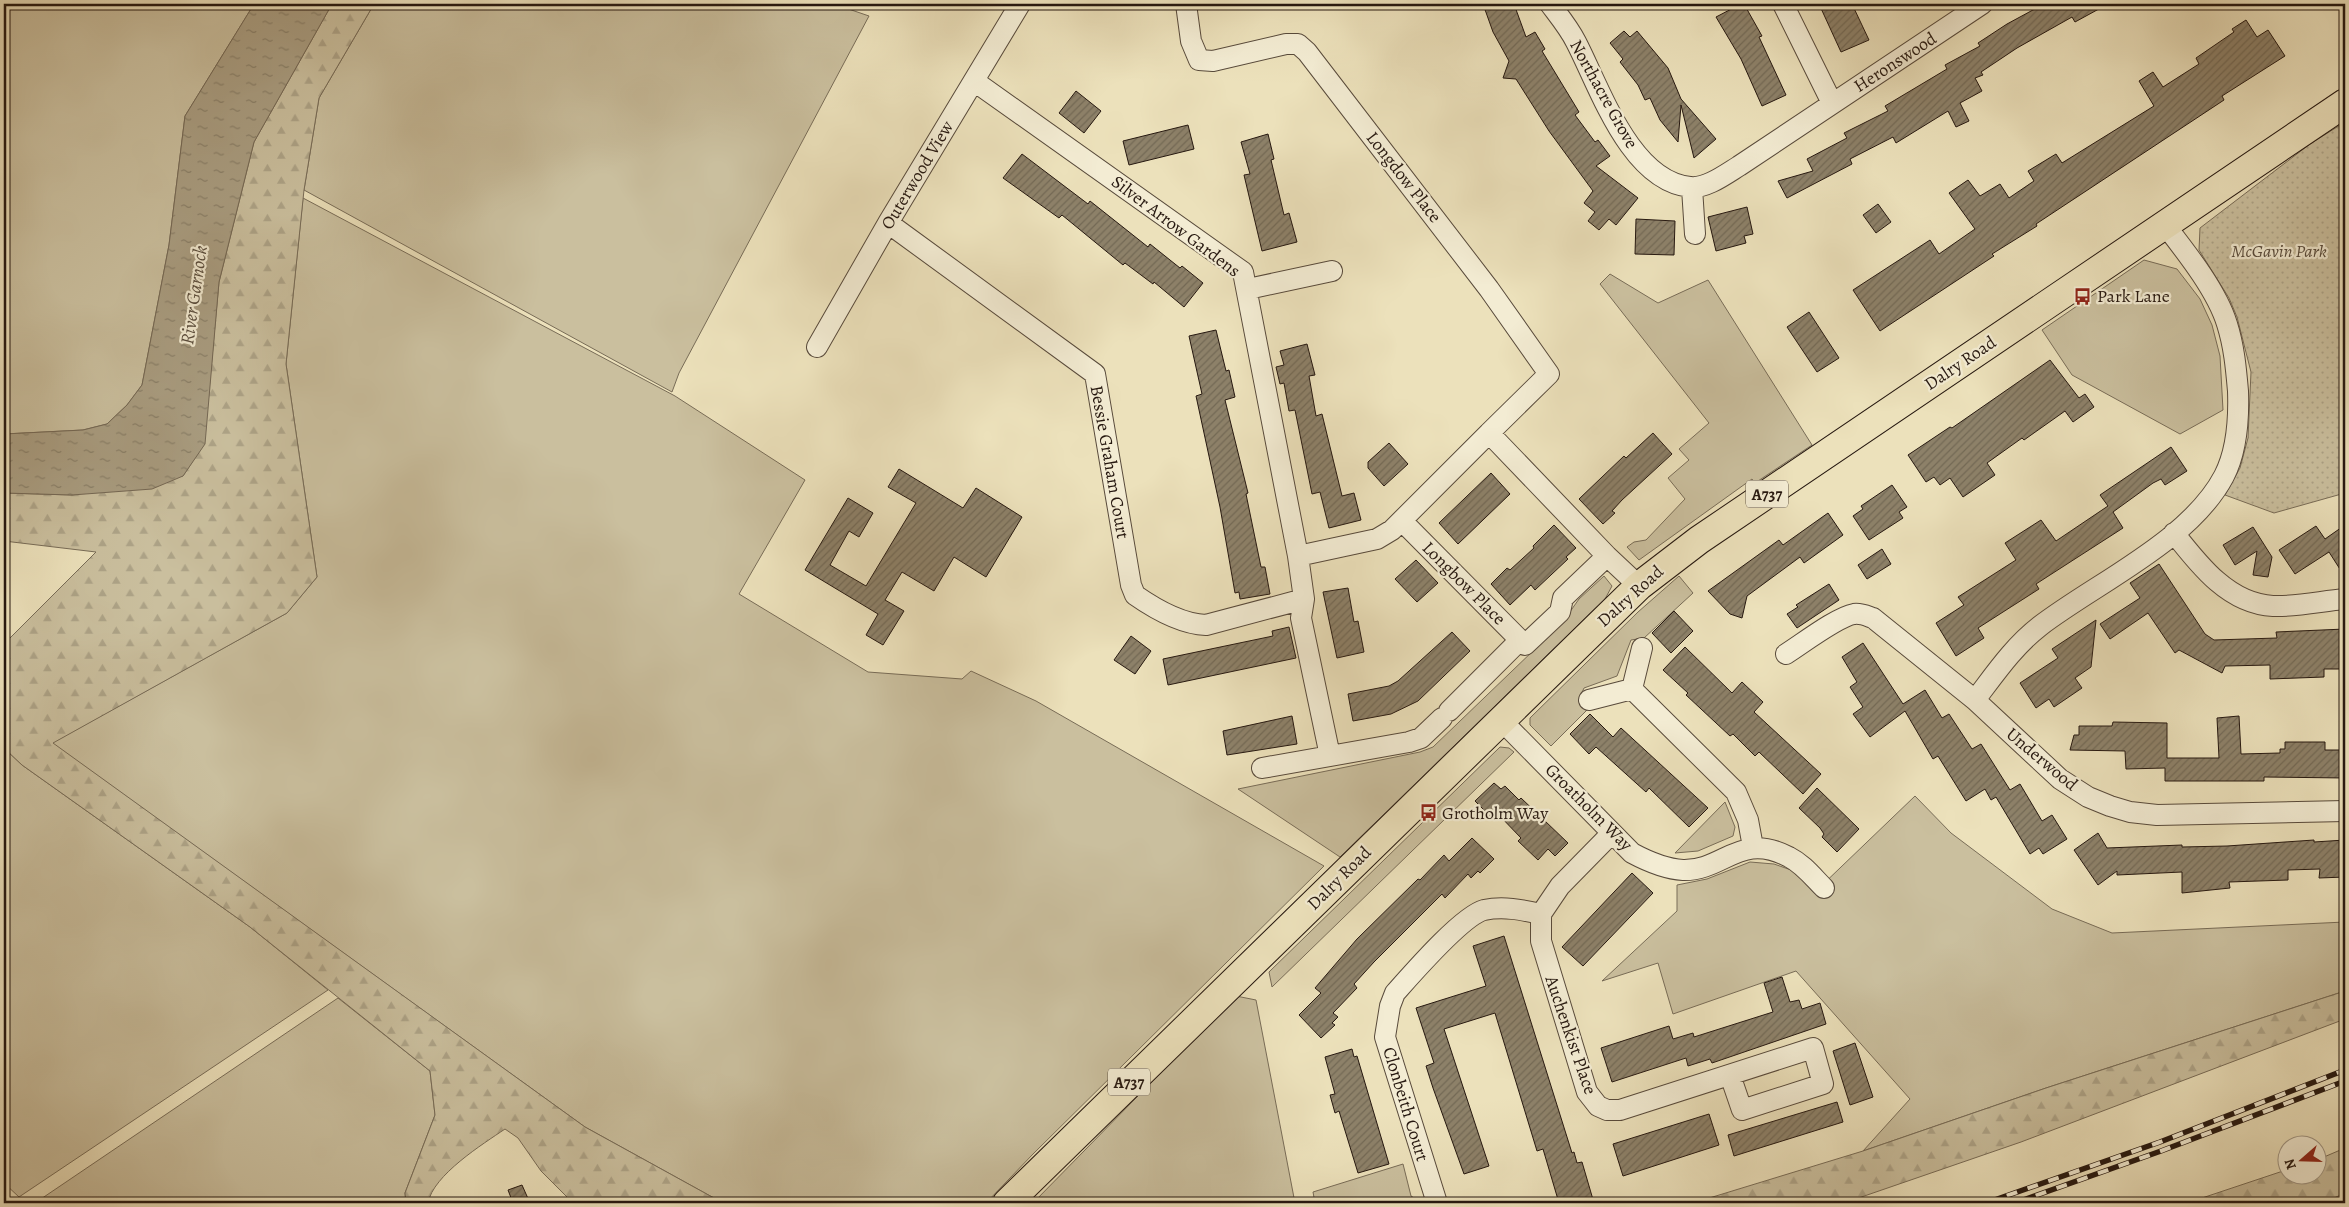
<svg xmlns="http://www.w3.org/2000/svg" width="2349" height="1207" viewBox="0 0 2349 1207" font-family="Alegreya,serif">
	<defs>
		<pattern id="forest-firs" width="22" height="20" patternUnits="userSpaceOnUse" patternTransform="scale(1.25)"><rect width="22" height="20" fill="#cabf9e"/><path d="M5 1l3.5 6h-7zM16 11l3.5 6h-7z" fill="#ada387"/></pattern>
		<pattern id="park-dots" width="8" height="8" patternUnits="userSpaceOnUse" patternTransform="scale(1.25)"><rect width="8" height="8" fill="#cabf9e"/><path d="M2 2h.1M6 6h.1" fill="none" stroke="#ada387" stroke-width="1.8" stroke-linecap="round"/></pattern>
		<pattern id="water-ripples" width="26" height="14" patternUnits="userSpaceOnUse" patternTransform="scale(1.25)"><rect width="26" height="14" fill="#a99d81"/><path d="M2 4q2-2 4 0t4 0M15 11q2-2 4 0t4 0" fill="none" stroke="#897f68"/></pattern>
		<pattern id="building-hatch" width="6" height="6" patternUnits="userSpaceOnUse" patternTransform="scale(1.25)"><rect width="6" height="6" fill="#8d8169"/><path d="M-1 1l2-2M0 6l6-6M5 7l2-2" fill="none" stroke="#736955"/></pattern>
	</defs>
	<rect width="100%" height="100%" fill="#ece1bb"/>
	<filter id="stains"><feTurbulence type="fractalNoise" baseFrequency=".004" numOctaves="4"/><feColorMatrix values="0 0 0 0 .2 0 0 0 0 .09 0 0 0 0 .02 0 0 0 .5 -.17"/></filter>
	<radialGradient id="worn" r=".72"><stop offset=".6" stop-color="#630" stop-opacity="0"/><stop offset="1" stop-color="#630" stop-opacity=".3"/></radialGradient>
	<path fill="#cabf9e" stroke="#786c57" d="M 4,4 L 254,4 L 185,116 L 169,245 L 142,385 L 127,405 L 107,424 L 83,430 L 4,434 Z
		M 374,4 L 834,4 L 869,16 L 679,373 L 672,392 L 304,190 L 319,98 Z
		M 303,198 L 675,396 L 805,480 L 739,594 L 868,672 L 962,679 L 971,671 L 1036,701 L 1324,866 L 1033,1154 L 986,1203 L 723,1203 L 585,1127 L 52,743 L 287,613 L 317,577 L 286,364 Z
		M 2144,260 L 2177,269 L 2200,299 L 2212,325 L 2220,356 L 2223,410 L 2180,434 L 2072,375 L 2042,330 Z
		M 1610,274 L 1658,303 L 1708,280 L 1812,445 L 1755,483 L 1752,479 L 1639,560 L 1627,547 L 1634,542 L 1646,540 L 1685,499 L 1668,478 L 1689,460 L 1679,449 L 1709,423 L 1600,284 Z
		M 1604,576 L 1612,586 L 1605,599 L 1340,857 L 1238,789 L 1420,752 L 1433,747 L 1562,623 L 1579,599 Z
		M 1679,576 L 1693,593 L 1644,638 L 1631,640 L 1617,676 L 1584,688 C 1579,698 1580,702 1587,710 L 1551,746 L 1530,725 L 1530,718 L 1638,612 Z
		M 1500,747 L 1509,748 L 1514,752 L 1272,987 L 1269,972 Z
		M 4,748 L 22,765 L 250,927 L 328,990 L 19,1197 L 4,1183 Z
		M 1915,796 L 1951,833 L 2052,909 L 2112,933 L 2345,922 L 2345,991 L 2046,1088 L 1863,1151 L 1910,1099 L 1796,971 L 1673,1014 L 1658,963 L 1602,981 L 1677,911 L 1677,885 L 1707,879 L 1750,862 L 1774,864 L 1794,871 L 1816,891 Z
		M 1725,802 L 1735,827 L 1733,836 L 1698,851 L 1675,853 Z
		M 1236,996 L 1256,1000 L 1295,1203 L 1033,1203 Z
		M 338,998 L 430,1071 L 435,1115 L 405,1193 L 406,1203 L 35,1203 Z
		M 1403,1164 L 1411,1196 L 1422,1203 L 1315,1203 L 1313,1192 Z"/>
	<path fill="url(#forest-firs)" stroke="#786c57" d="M 332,4 L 374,4 L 319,98 L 304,190 L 286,364 L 317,577 L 287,613 L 53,743 L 585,1127 L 723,1203 L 573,1203 L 541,1171 L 518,1138 L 505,1129 C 483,1144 433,1175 428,1203 L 406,1203 L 405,1193 L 435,1115 L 430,1071 L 250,927 L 22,765 L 4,748 L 4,644 L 96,552 L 4,541 L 4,493 L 72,495 L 183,476 L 204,444 L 219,282 L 254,142 Z
		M 2345,991 L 2345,1019 L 2021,1142 L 1844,1203 L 1693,1203 L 1863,1151 L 2046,1088 Z
		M 2345,1148 L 2345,1193 L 2323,1203 L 2187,1203 L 2286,1170 L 2286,1174 L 2316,1174 L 2317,1160 Z"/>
	<path fill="url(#park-dots)" stroke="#786c57" d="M 2345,122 L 2345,493 L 2274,513 L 2225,495 L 2240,468 L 2248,438 L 2251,372 L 2237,317 L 2229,298 L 2199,250 L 2200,228 L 2310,144 Z"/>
	<path fill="url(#water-ripples)" stroke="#756854" d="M 254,4 L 332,4 L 254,142 L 219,282 L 205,444 L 183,476 L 152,489 L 72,495 L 4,493 L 4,434 L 83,430 L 107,424 L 127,405 L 142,385 L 169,245 L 185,116 Z"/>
	<path fill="url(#building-hatch)" stroke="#261810" d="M 1483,4 L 1514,4 L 1526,37 L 1535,32 L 1545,49 L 1542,51 L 1579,112 L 1575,115 L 1595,142 L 1598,140 L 1610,156 L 1596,166 L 1638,198 L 1616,225 L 1609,219 L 1599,230 L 1588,221 L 1595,212 L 1584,203 L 1593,191 L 1549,131 L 1516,79 L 1503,78 L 1509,61 L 1493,32 Z
		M 1741,4 L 1744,4 L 1762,36 L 1759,37 L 1786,95 L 1762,106 L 1741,59 L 1716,17 Z
		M 1819,4 L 1852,4 L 1869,40 L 1841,52 Z
		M 2044,4 L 2108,4 L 2075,22 L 2072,17 L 2017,48 L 1981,72 L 1983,75 L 1975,78 L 1982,91 L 1960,103 L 1969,121 L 1956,127 L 1948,111 L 1896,143 L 1893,137 L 1850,159 L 1852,164 L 1787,198 L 1778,181 L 1813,171 L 1807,159 L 1847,138 L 1844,133 L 1888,111 L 1885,106 L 1947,69 L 1945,65 L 1980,46 L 1978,43 L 2007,24 Z
		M 2246,20 L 2257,37 L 2268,30 L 2285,56 L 2222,96 L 2224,100 L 2036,224 L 2037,226 L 1992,254 L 1994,256 L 1880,331 L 1853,290 L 1930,240 L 1939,254 L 1975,229 L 1949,193 L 1968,180 L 1980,196 L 2000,184 L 2009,198 L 2034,181 L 2028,171 L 2056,154 L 2062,163 L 2154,106 L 2139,81 L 2153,72 L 2163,87 L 2199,64 L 2196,58 L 2234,32 L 2232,29 Z
		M 1624,31 L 1630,37 L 1637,31 L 1668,68 L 1681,99 L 1716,139 L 1694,158 L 1681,105 L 1678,142 L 1660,120 L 1650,98 L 1645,100 L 1638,85 L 1620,62 L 1623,59 L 1610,43 Z
		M 1076,91 L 1101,111 L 1084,133 L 1059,113 Z
		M 1188,125 L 1194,149 L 1129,165 L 1123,141 Z
		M 1268,134 L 1274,159 L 1271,160 L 1284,215 L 1289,213 L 1297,242 L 1262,251 L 1244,175 L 1250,174 L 1241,142 Z
		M 1022,154 L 1088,204 L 1090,201 L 1148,247 L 1150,244 L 1180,268 L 1182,266 L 1203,283 L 1184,307 L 1154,282 L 1153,284 L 1125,263 L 1123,265 L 1062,215 L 1059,218 L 1003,178 Z
		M 1878,204 L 1891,222 L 1876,233 L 1863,215 Z
		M 1747,207 L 1753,234 L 1744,236 L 1746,243 L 1716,251 L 1708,217 Z
		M 1636,219 L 1675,221 L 1674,255 L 1635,254 Z
		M 1809,312 L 1839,358 L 1817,372 L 1787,327 Z
		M 1216,330 L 1226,371 L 1229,370 L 1235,397 L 1225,400 L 1248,493 L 1246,494 L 1261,567 L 1265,567 L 1270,594 L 1240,599 L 1239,592 L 1235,593 L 1220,507 L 1196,396 L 1202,394 L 1189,336 Z
		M 1307,344 L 1315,375 L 1309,376 L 1316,416 L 1322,414 L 1342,496 L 1354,493 L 1361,520 L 1329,528 L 1320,492 L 1312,494 L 1295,410 L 1289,411 L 1284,383 L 1280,384 L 1276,367 L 1284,365 L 1280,351 Z
		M 2050,360 L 2079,398 L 2085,394 L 2094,407 L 2073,422 L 2065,411 L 2024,440 L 2022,438 L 1987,463 L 1995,475 L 1963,497 L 1950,478 L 1940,485 L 1934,477 L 1926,482 L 1908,455 L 1950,427 L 1952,428 Z
		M 1653,433 L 1672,454 L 1622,500 L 1612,511 L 1615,513 L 1603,524 L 1579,499 L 1624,456 L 1626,458 Z
		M 1389,443 L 1408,464 L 1384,486 L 1368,468 L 1368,462 Z
		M 2171,447 L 2187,471 L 2165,485 L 2161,479 L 2153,483 L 2113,512 L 2123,528 L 2036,584 L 2039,589 L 1978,628 L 1984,638 L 1956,656 L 1936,623 L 1964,605 L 1958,597 L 2016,560 L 2005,543 L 2041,520 L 2056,541 L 2108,506 L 2100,495 Z
		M 899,469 L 963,508 L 976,488 L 1022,517 L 986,577 L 954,557 L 934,591 L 902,572 L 885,600 L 904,611 L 883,645 L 866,635 L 878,614 L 805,570 L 848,498 L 873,513 L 859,537 L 849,531 L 830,565 L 866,586 L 916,503 L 888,487 Z
		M 1491,473 L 1510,494 L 1458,544 L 1439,523 Z
		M 1892,485 L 1907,507 L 1899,512 L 1903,518 L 1869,540 L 1853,516 L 1863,509 L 1861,506 Z
		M 1828,513 L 1843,535 L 1804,563 L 1800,557 L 1747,596 L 1742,618 L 1730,614 L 1708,591 L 1779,540 L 1783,545 Z
		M 1554,525 L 1576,548 L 1566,557 L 1568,559 L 1535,590 L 1531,585 L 1510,605 L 1491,584 L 1507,568 L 1510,570 L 1534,548 L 1533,546 Z
		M 2345,525 L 2345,577 L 2329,552 L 2295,574 L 2279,550 L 2316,526 L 2325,539 Z
		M 2253,527 L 2272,557 L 2268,577 L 2253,575 L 2257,551 L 2235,565 L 2223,545 Z
		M 1882,549 L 1891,564 L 1867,579 L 1858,565 Z
		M 1416,560 L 1438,583 L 1417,602 L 1395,579 Z
		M 2159,564 L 2205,634 L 2214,640 L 2277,638 L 2276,632 L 2345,629 L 2345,669 L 2324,669 L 2324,677 L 2270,679 L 2270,665 L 2225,666 L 2222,673 L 2179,650 L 2175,653 L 2148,613 L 2110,639 L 2100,624 L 2140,598 L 2130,583 Z
		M 1829,584 L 1839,600 L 1797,628 L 1787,614 L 1798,607 L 1796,605 Z
		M 1348,588 L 1354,622 L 1358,621 L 1364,652 L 1337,658 L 1323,592 Z
		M 1674,611 L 1693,631 L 1671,653 L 1652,633 Z
		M 2096,620 L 2091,667 L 2075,678 L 2082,688 L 2054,707 L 2049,699 L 2036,708 L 2020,683 L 2058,658 L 2052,649 Z
		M 1289,627 L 1296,658 L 1168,685 L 1163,659 L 1273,636 L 1272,631 Z
		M 1452,632 L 1470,651 L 1418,701 L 1391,714 L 1353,721 L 1348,694 L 1389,686 L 1398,681 Z
		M 1131,636 L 1151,651 L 1135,674 L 1114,660 Z
		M 1863,643 L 1903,704 L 1925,690 L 1942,718 L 1949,714 L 1972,749 L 1981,744 L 2010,790 L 2020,784 L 2042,821 L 2052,815 L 2067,839 L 2043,854 L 2039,848 L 2030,854 L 1996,797 L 1991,800 L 1985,789 L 1966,801 L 1938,756 L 1933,759 L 1905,711 L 1870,737 L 1853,714 L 1863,707 L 1850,687 L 1857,682 L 1842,657 Z
		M 1685,647 L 1732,693 L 1742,682 L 1763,702 L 1754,712 L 1821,774 L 1803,794 L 1759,752 L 1755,756 L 1733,734 L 1730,736 L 1686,695 L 1688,693 L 1663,670 Z
		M 1590,714 L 1613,737 L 1621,728 L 1708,808 L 1689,827 L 1649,788 L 1646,792 L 1596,747 L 1589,754 L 1570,734 Z
		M 1292,716 L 1297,744 L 1227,755 L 1223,731 Z
		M 2239,716 L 2241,754 L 2280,753 L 2280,749 L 2285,749 L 2285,742 L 2325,742 L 2325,750 L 2345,750 L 2345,778 L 2264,777 L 2264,781 L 2165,781 L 2165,768 L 2126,769 L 2125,751 L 2070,750 L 2074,735 L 2079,735 L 2079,726 L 2112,726 L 2113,722 L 2167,723 L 2167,758 L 2219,758 L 2217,718 Z
		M 1494,783 L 1501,789 L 1505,786 L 1519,800 L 1521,798 L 1568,843 L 1555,856 L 1548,849 L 1538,860 L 1518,841 L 1521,838 L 1497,813 L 1492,818 L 1475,801 Z
		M 1817,788 L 1859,829 L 1837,852 L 1822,837 L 1824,834 L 1820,828 L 1799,808 Z
		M 2098,833 L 2107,848 L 2182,845 L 2182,847 L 2227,846 L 2314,840 L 2314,842 L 2345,840 L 2345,877 L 2319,878 L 2320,869 L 2288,870 L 2288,880 L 2229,882 L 2230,888 L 2182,893 L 2182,872 L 2117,875 L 2117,871 L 2098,885 L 2074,850 Z
		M 1472,838 L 1494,859 L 1480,873 L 1478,871 L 1471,878 L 1468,874 L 1445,898 L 1442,894 L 1374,962 L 1354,984 L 1357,988 L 1333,1013 L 1338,1017 L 1332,1023 L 1335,1025 L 1321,1038 L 1299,1015 L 1321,993 L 1315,988 L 1357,939 L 1418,879 L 1420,880 L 1444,855 L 1449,861 Z
		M 1632,873 L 1653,893 L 1583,966 L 1562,947 Z
		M 1504,936 L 1572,1153 L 1574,1152 L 1577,1163 L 1582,1162 L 1594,1203 L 1559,1203 L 1543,1149 L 1537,1151 L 1495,1013 L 1444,1029 L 1489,1166 L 1464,1174 L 1433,1088 L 1426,1066 L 1434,1063 L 1416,1008 L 1486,986 L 1473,946 Z
		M 1782,977 L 1790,1002 L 1799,1000 L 1802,1009 L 1820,1003 L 1826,1024 L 1712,1063 L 1710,1059 L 1688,1066 L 1686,1058 L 1612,1082 L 1601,1048 L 1669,1026 L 1673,1039 L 1693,1033 L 1694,1037 L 1773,1012 L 1764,983 Z
		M 1855,1043 L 1873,1097 L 1850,1105 L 1833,1051 Z
		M 1352,1049 L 1354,1057 L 1357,1056 L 1389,1164 L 1358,1173 L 1339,1111 L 1335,1113 L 1330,1095 L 1335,1094 L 1325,1057 Z
		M 1837,1102 L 1843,1122 L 1734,1156 L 1728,1135 Z
		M 1709,1114 L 1719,1145 L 1623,1176 L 1613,1144 Z
		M 522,1185 L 530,1203 L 513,1203 L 508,1190 Z"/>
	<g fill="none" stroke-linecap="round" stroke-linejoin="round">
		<defs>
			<path id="minor" d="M 1186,4 L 1191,41 L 1199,60 L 1213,61 L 1286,44 L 1298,44 L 1307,52 L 1489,289 L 1549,374 L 1489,433
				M 1550,4 C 1559,16 1569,28 1576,42 C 1600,88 1630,181 1690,187 C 1706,189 1726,174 1739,166 L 1982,4
				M 1783,4 L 1832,103
				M 974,81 L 1243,272 L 1298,556
				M 1692,188 L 1695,234
				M 888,223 L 1095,374 L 1131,585 L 1135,595 C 1155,609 1181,624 1206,625 L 1304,599
				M 1248,289 L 1332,271
				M 817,347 L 888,223 L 1020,4
				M 1402,521 L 1525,645 L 1560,612 L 1563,598 L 1607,556
				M 2174,533 C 2199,565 2229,604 2273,606 C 2296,607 2322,601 2345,599
				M 1786,654 C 1802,644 1837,617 1854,614 C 1861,613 1867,616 1873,618 L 1975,700 L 2060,779 L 2088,797 L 2110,806 L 2130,812 L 2157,815 L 2345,811
				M 1632,689 L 1736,792 L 1748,820 L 1753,847
				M 1589,700 L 1632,689 L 1642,648
				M 1975,700 C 1995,674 2013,647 2040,626 C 2096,583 2190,541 2224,476 C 2237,451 2239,419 2238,391 C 2236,368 2234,346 2227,324 C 2217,291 2186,252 2165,225
				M 1449,711 L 1520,640
				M 1500,719 L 1632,853 C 1647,861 1665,869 1683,870 C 1724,871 1740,831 1789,857 C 1803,864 1813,877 1824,888
				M 1330,756 L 1301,618 L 1304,599 L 1298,556 L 1377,539 L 1392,530 L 1489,433 L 1607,556 L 1639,586
				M 1262,768 L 1409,742 L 1421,738 L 1442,718
				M 1541,914 L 1541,941 L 1587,1092 L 1598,1106 L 1607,1110 L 1620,1110 L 1813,1048 L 1823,1084 L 1742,1110 L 1730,1075
				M 1437,1203 L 1385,1037 L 1390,1006 L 1395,993 C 1412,974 1462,916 1484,910 C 1504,906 1522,910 1541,914 L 1560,886 L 1612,833"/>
			<path id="highway" d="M 1007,1203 L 1639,586 L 1699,540 L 2345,103"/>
		</defs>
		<use href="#minor" stroke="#584a3b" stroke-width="22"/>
		<use href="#highway" stroke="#261810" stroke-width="30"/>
		<use href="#minor" stroke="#f3ecd3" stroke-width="20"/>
		<use href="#highway" stroke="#ece1bb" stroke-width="28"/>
		<defs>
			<path id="rail" d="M 1986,1203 L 2160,1142 L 2345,1070
				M 2015,1203 L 2161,1151 L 2345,1081"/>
		</defs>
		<use href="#rail" stroke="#261810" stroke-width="5.5"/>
		<use href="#rail" stroke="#f3ecd3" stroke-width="4" stroke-dasharray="11" stroke-linecap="butt"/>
	</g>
	<defs>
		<symbol id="bus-bare" viewBox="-9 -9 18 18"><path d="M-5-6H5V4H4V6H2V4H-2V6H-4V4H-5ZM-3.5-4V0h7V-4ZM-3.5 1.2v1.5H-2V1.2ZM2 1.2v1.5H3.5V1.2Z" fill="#8f2418" stroke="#f3ecd3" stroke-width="2.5" paint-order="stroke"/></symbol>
	</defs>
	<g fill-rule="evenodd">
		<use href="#bus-bare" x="2070" y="284" width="25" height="25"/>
		<use href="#bus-bare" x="1416" y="800" width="25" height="25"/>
	</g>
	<g text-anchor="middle" stroke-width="4.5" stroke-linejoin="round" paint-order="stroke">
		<g fill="#f3ecd3" stroke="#64584a" stroke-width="1">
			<rect x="1746" y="480.5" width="42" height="27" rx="4"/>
			<rect x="1108" y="1068.5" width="42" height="27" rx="4"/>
		</g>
		<g font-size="16" font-weight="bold" fill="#261810">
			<text x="1767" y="500">A737</text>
			<text x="1129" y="1088">A737</text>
		</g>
		<g font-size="18" fill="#261810" stroke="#f3ecd3">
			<text transform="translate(1895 62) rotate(-33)" y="6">Heronswood</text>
			<text transform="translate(1604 94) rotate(61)" y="6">Northacre Grove</text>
			<text transform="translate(917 175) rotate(-59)" y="6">Outerwood View</text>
			<text transform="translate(1404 177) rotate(52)" y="6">Longdow Place</text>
			<text transform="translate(1176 226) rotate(37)" y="6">Silver Arrow Gardens</text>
			<text transform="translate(1960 363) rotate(-34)" y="6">Dalry Road</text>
			<text transform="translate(1110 462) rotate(80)" y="6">Bessie Graham Court</text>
			<text transform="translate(1464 583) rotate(45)" y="6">Longbow Place</text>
			<text transform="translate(1630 596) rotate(-42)" y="6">Dalry Road</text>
			<text transform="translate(2042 759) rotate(40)" y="6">Underwood</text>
			<text transform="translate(1589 807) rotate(45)" y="6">Groatholm Way</text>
			<text transform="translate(1339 878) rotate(-45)" y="6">Dalry Road</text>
			<text transform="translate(1571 1035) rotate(71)" y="6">Auchenkist Place</text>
			<text transform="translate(1406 1104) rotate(73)" y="6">Clonbeith Court</text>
		</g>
		<g font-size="18" font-style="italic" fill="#574a3b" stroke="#f3ecd3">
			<text x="2279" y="257">McGavin Park</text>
		</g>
		<g font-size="18" fill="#261810" stroke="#f3ecd3" text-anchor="start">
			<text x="2097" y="302">Park Lane</text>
			<text x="1442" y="819">Grotholm Way</text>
		</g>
		<g font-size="19" font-style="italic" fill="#5a4d3d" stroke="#f3ecd3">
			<text transform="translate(193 295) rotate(-82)" y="7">River Garnock</text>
		</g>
	</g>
	<rect width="2349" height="1207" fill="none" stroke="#ece1bb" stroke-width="20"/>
	<rect x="5" y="5" width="2339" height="1197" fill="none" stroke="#261810" stroke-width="2.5"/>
	<rect x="10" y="10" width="2329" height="1187" fill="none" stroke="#261810"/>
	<g transform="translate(2302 1160) rotate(250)"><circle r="24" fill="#f3ecd3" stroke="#a19785"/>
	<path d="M0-4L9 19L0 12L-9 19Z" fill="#8f2418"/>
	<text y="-8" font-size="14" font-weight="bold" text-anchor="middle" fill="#261810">N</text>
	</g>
	<rect width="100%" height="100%" filter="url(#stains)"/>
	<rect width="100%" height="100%" fill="url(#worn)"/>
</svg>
